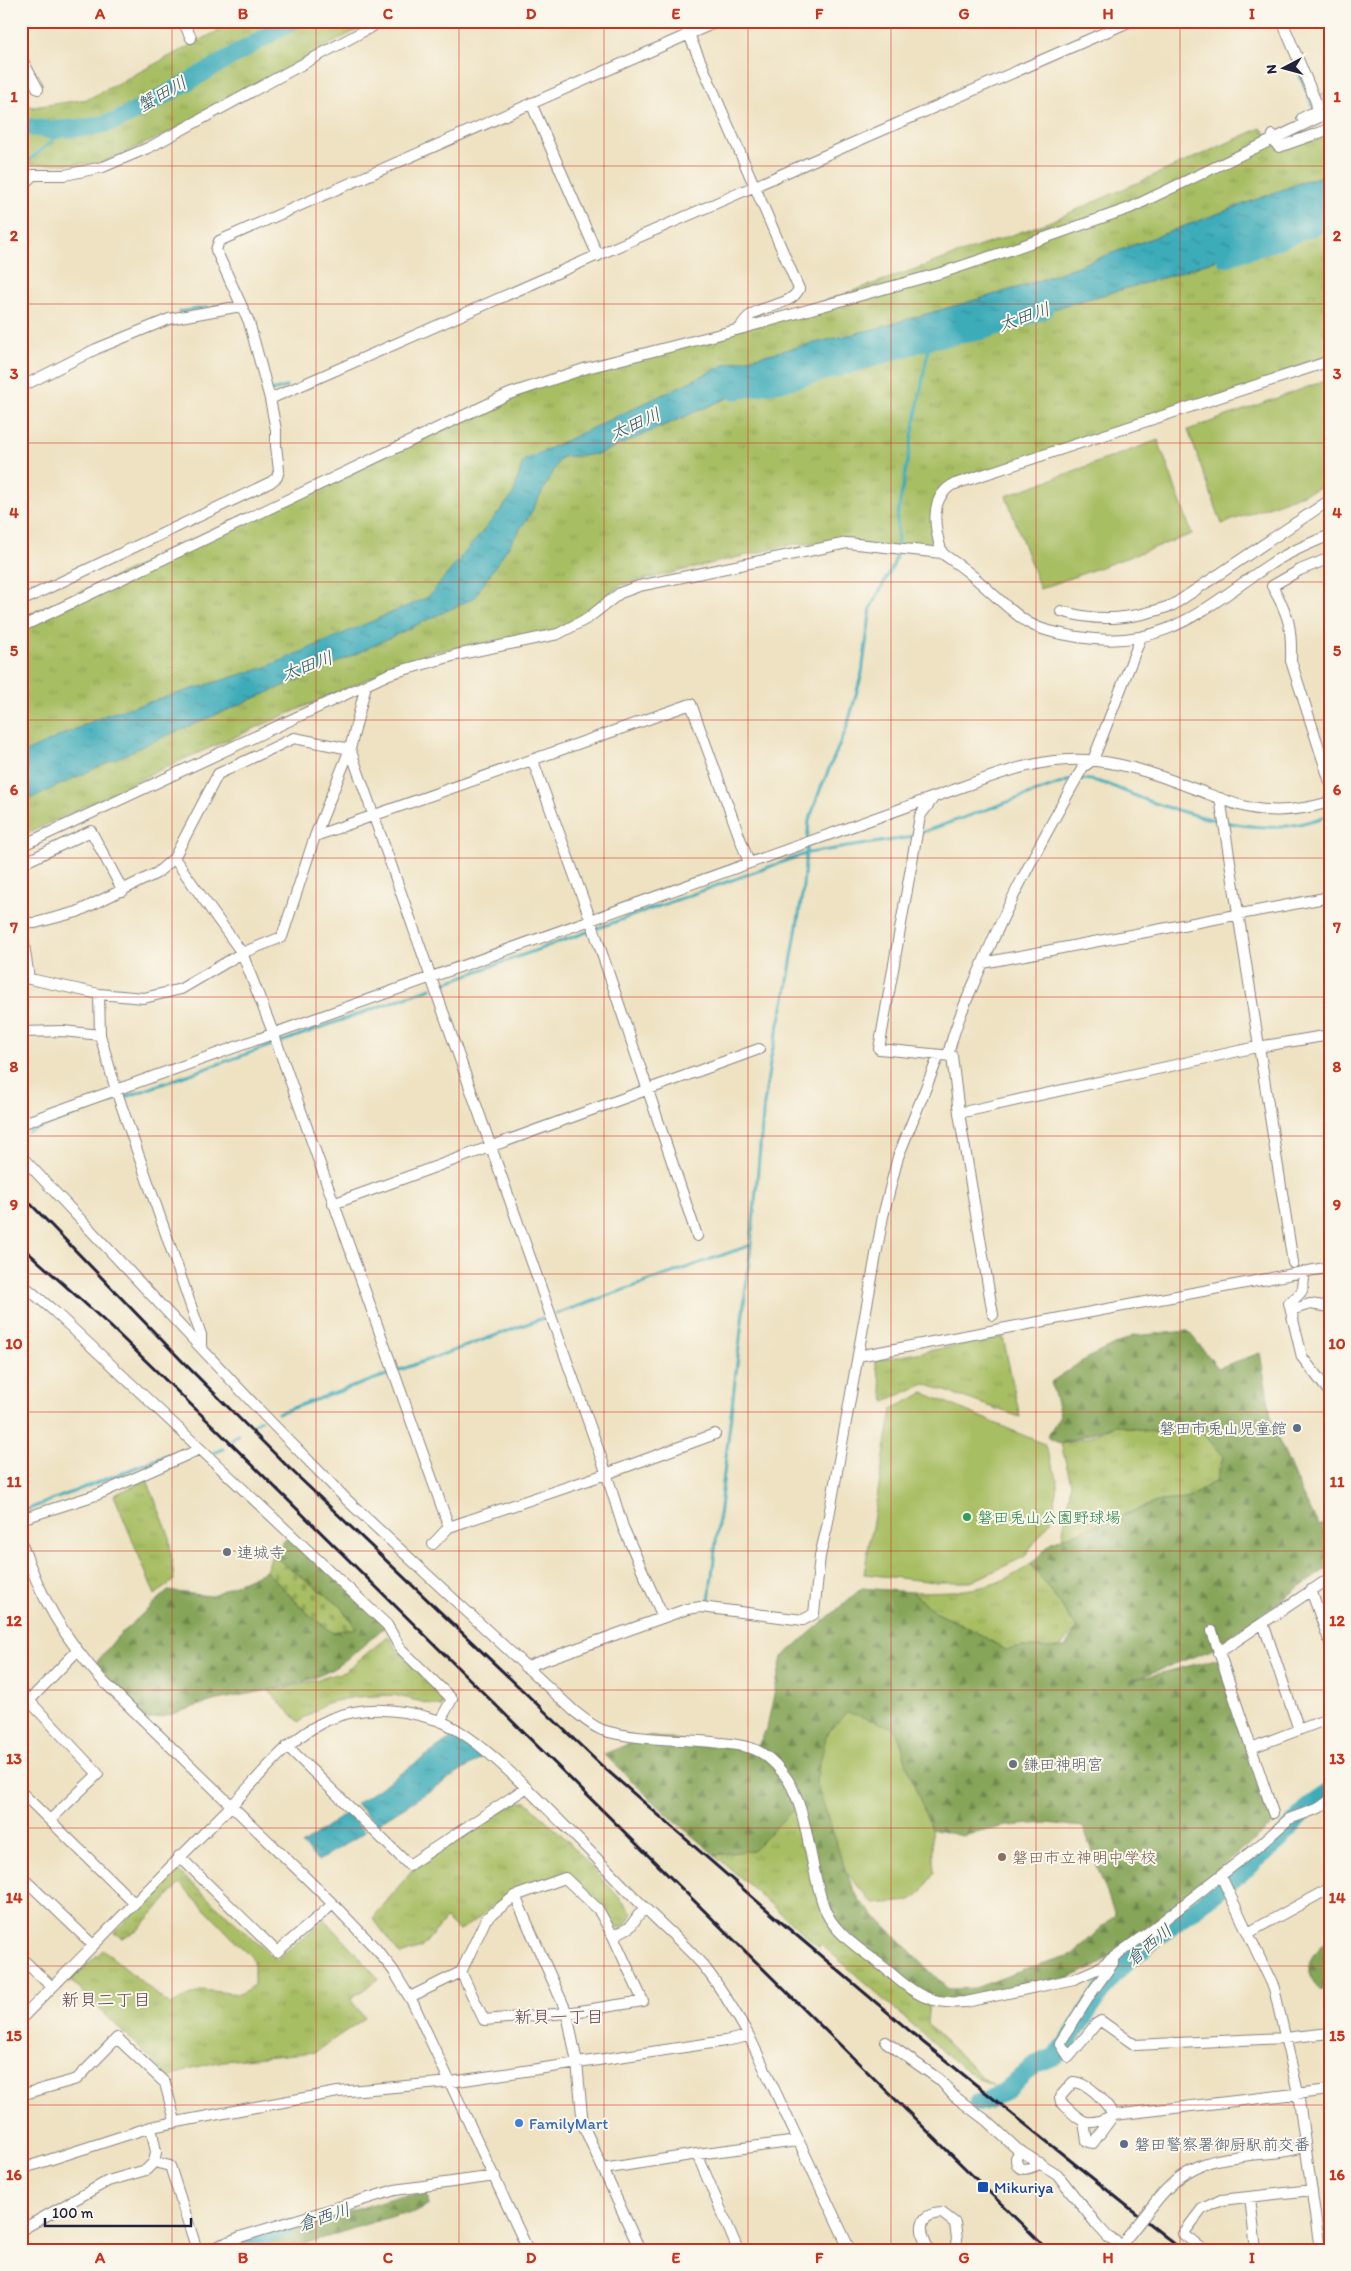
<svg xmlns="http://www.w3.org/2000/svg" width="1351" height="2271" viewBox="0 0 1351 2271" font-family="Itim,'Klee One',sans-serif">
	<defs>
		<pattern id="grass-tufts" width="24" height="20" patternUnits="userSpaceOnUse" patternTransform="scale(1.25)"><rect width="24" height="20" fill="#a8be63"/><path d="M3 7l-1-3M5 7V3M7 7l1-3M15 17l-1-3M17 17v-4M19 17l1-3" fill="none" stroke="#90a357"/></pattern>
		<pattern id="forest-firs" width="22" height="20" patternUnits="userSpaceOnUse" patternTransform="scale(1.25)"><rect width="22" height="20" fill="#86a559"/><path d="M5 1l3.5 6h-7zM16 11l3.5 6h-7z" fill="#6d864b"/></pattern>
		<pattern id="cemetery-stones" width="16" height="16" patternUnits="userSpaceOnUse" patternTransform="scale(1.25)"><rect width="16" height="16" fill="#a8be63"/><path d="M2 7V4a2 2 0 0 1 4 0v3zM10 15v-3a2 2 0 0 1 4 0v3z" fill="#90a357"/></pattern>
		<pattern id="water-ripples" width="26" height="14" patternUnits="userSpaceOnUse" patternTransform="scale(1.25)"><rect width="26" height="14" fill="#3cacb9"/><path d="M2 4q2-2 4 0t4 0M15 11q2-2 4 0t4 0" fill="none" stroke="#328c98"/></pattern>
	</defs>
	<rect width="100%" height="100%" fill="#fbf7ec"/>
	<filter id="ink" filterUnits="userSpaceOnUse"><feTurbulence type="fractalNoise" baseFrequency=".02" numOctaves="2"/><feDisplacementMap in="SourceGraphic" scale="10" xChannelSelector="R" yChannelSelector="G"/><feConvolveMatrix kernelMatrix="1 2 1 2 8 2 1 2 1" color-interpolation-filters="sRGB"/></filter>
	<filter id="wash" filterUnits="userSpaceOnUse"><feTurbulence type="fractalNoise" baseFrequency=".0096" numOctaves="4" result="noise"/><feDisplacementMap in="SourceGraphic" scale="20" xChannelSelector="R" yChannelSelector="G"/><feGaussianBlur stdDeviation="1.12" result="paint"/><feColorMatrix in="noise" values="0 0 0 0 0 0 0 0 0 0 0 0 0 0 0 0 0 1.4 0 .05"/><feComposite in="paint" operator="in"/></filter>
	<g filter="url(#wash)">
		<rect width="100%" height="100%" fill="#eee2c2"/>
		<path fill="url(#grass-tufts)" stroke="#65704f" d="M 237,21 L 373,21 L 164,135 L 100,164 L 21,164 L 21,104 L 34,107 L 88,99 Z
			M 1261,128 L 1276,145 L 1330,138 L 1330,175 L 1311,179 L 1024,286 L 874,329 L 727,364 L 523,461 L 531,512 L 561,457 L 599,454 L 757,385 L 960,335 L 1166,277 L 1330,220 L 1330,360 L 944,490 L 931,552 L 862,544 L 794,544 L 621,585 L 558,634 L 430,652 L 168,766 L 21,837 L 21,618 L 251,517 L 556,378 L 762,323 L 1049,222 Z
			M 1003,1337 L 1020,1417 L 925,1384 L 885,1401 L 875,1361 Z
			M 1195,1423 L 1223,1456 L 1217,1480 L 1187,1499 L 1160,1501 L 1062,1538 L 1071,1483 L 1061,1444 L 1089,1437 L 1115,1425 L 1165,1434 Z
			M 147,1480 L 169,1535 L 174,1580 L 155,1595 L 114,1495 Z
			M 1031,1564 L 1077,1628 L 1060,1648 L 1021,1647 L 1006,1650 L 971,1629 L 935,1612 L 912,1592 C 960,1591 991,1593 1031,1564 Z
			M 388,1636 L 398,1650 L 443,1700 L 442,1707 L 394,1695 L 355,1697 L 326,1703 L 299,1722 L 268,1690 L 282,1689 L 344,1672 Z
			M 517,1802 L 527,1802 L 568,1841 L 633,1913 L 625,1925 L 614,1929 L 603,1907 L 568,1872 L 510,1891 L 483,1915 L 459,1931 L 446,1919 L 421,1948 L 400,1955 L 373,1918 L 413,1869 Z
			M 799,1804 L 832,1922 L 830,1932 L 835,1927 L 929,2000 L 927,2024 L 992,2086 L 962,2068 L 821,1944 L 819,1947 L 715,1855 L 753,1850 Z
			M 176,1869 L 276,1960 L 325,1919 L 379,1979 L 350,1999 L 365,2018 L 315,2052 L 223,2061 L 188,2069 L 170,2078 L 70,1980 L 103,1950 L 170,2005 L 202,1990 L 240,1994 L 254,1985 L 254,1960 L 180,1884 L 137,1931 L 122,1938 L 114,1933 Z"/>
		<path fill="url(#forest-firs)" stroke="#54644a" fill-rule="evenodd" d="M 1188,1331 L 1218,1368 L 1260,1353 L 1273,1427 L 1302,1494 L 1319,1526 L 1330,1521 L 1330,1566 L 1211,1650 L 1130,1681 L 1220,1658 L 1258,1767 L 1278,1820 L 1188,1894 L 1150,1931 L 1094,1967 L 1071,1977 L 945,2003 L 891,1974 L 826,1912 L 798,1805 L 753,1850 L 715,1855 L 671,1818 L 604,1754 L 648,1736 L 756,1750 L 767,1727 L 782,1657 L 862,1588 L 912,1592 L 935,1612 L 971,1629 L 1006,1650 L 1021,1647 L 1065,1648 L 1077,1628 L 1031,1564 L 1052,1542 L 1160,1501 L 1187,1499 L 1217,1480 L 1223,1457 L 1195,1423 L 1165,1434 L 1115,1425 L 1061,1444 L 1047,1437 L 1060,1415 L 1051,1382 L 1087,1358 L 1133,1336 ZM 898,1734 L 909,1772 L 931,1829 L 963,1836 L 1006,1826 L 1047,1823 L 1083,1827 L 1115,1915 L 1073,1954 L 1032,1967 L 975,1988 L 948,1989 L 859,1900 L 846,1872 L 816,1781 Z
			M 291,1533 L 387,1625 C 370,1639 345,1663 327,1672 C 290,1690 249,1692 210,1702 C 186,1708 169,1718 144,1720 L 92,1668 L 118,1636 L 168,1591 L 210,1596 L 266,1571 L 307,1613 L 332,1632 L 356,1628 L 339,1605 L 272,1555 Z
			M 1327,1940 L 1330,1942 L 1330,1988 L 1321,1990 C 1300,1972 1309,1955 1327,1940 Z
			M 427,2194 L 429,2205 L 412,2214 L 399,2214 L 285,2250 L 233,2250 L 249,2243 L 396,2197 Z"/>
		<path fill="url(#cemetery-stones)" stroke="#65704f" d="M 272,1555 L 339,1605 L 356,1628 L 332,1632 L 312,1617 L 266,1571 Z"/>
		<path fill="#a8be63" stroke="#65704f" d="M 1330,379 L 1330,484 L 1222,524 L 1188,430 Z
			M 1158,440 L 1192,534 L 1040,589 L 1006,496 Z
			M 924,1393 L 1044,1444 L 1058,1480 L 1051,1520 L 1024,1557 L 971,1582 L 935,1582 L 864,1574 L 892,1409 Z
			M 847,1712 L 891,1727 L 898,1734 L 909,1772 L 931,1829 L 934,1872 L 922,1891 L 910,1901 L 873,1904 L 846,1872 L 816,1781 L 827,1733 Z"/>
		<path fill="url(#water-ripples)" stroke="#2f677a" d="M 1330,175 L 1330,220 L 1166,277 L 960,335 L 757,385 L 599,454 L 561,457 L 531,513 L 474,598 L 326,668 L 152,742 L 21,803 L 21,754 L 106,715 L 266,667 L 428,597 L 513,495 L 523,461 L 727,364 L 874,329 L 1024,286 L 1311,179 Z
			M 455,1736 L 482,1758 L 377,1824 L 356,1804 Z
			M 346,1813 L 365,1832 L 318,1861 L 302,1845 Z"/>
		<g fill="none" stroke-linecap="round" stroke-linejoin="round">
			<path stroke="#3cacb9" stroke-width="3" d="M 1283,36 L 1313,106
				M 1317,98 L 1330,90
				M 21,167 L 67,129
				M 214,306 L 237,303
				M 179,312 L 208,307
				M 271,391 L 286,387
				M 1079,779 C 1103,779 1126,793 1148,801 C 1184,813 1240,829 1278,827 C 1296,826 1313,821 1330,815
				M 598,928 L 808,853 L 906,838 L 1073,779
				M 439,985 L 590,931
				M 281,1042 L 431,988
				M 123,1098 L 272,1045
				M 28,1132 L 114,1101
				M 556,1314 L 751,1245
				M 397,1371 L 549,1316
				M 278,1413 L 392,1373
				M 253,1424 L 261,1420
				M 232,1440 L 238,1434
				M 211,1454 L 223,1449
				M 26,1510 L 168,1455 L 177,1454
				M 709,1601 L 751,1245 L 764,1104 L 771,1057 L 785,999 L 802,896 L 809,821 L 820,790 L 847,727 L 862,673 L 871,607 L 893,566 L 898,549 L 897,518 L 930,340"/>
			<path stroke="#3cacb9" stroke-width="18" d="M 21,126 L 51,130 L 91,127 L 116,121 L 153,102 L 293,21
				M 1225,258 L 1280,240 L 1330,220
				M 734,391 L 785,382 L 860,362 L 930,340 L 983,331 L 1044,310
				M 978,2103 L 989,2100 L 1006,2090 L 1034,2065 L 1056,2056 L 1066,2044 L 1105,1986 L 1125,1963 L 1244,1870 L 1280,1840 L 1310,1805 L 1330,1791
				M 224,2250 L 287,2228"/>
		</g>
	</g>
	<g filter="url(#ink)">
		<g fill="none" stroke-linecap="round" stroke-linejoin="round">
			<defs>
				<path id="minor" d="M 183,21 L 191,38
					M 683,21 L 799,289 C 788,311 751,301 740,329
					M 1282,21 L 1316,102 L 1317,107 L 1314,112 L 1302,118
					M 21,58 L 38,89
					M 531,103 L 598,256
					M 1273,135 L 1272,139 L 1279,147 L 1330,129
					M 21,187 L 33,175 L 65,175 L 103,167 L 150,147 L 382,21
					M 1330,361 L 952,485 C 928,500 935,531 942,553 C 951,560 961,566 969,573 C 989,589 1006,608 1027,622 C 1042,631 1061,634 1078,637 C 1164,651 1203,609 1269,565 C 1288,552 1309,544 1330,535
					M 21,387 L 96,349 L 169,319 L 241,306
					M 270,399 L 249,322 L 216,250 L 219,241 L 719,21
					M 1330,558 L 1300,570 L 1272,586 C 1289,615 1292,627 1291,661 L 1330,782
					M 21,601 L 271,482 L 277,477 L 279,470 L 276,446 L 276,430 L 270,399 L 1131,21
					M 1061,611 C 1100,623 1134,619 1173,605 L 1330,500
					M 21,627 L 509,394 L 587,368 L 740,329 L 944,272 L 1007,251 L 1130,208 L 1330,112
					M 533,761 L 591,921 L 697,1236
					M 934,797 L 920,816 L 879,1049 L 952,1056 L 959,1113 L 993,1315
					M 1220,798 L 1293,1263
					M 315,836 L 691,704 L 749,863
					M 21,846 L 389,674 L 456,655 L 558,634 L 588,618 L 620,593 L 639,586 L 847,543 L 942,553
					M 174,858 L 242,953 L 274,1035 L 449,1527
					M 21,864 L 91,831 L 123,891
					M 21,923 L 35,923 L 77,912 L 157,873 L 174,858 L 218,774 L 294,738 L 350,749 L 603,1463 L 623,1527 L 663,1617
					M 21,923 L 29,979
					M 983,963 L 1330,897
					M 21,977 L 99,994 L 144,998 L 181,989 L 242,953 L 282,937 L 315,836 L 350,749 L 366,685
					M 99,994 L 100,1035 L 116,1090 L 201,1335 L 201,1348
					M 21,1032 L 63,1031 L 100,1035
					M 948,1056 C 955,1022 971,991 984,960 C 1013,892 1047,831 1083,767 L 1093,760 L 1141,637
					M 959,1113 L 1252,1048 L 1330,1035
					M 21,1124 L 934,797 C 986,779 1039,754 1096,761 C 1135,765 1171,780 1208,794 C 1227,801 1246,809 1266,810 C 1289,812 1309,808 1330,802
					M 21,1156 L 263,1414 L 348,1501 L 574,1711 C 583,1718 592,1726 602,1730 C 633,1740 679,1739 712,1742 C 726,1744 743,1744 756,1750 C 767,1755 775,1763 782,1772 C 809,1802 809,1873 826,1912 C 837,1936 866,1953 886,1969 C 914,1993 927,2005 966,2002 L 1074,1979 L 1097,1969 L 1150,1931 L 1261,1844 L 1289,1819 L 1319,1808 L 1330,1800
					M 333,1204 L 759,1049
					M 1304,1272 C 1304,1290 1304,1292 1289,1303 L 1302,1357 L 1330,1393
					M 21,1283 L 54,1311 L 387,1625 L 401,1649 L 452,1699 L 440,1721
					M 1291,1310 L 1310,1304 L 1330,1307
					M 858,1356 L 1330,1267
					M 21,1519 L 99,1494 L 200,1449
					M 21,1542 C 41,1598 63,1637 103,1681 L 333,1904 L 377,1950 L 393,1970 L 414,2005 L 528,2250
					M 433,1544 L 449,1527 L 606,1474 L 715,1434
					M 1311,1590 L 1330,1643
					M 1263,1623 L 1299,1730
					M 1212,1631 L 1273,1813
					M 1218,1653 L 1330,1578
					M 525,1667 L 687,1609 L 701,1607 L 803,1620 L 814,1614 L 820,1556 L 827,1527 L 883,1216 L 898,1157 L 939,1055
					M 21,1692 L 98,1774 L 50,1820
					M 21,1709 L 77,1651
					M 287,1746 L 409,1865 L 526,1788
					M 1251,1748 L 1330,1718
					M 21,1792 L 134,1903
					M 179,1856 L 277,1952 L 333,1904
					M 21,1876 L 93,1945
					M 1221,1876 L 1274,1988 L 1298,2093 L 1320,2250
					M 1248,1933 L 1330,1888
					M 21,1958 L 52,1987
					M 1113,1960 L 1113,1963 L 1090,1995 L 1060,2043 L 1069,2057 L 1096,2024 L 1101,2021 L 1135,2045 L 1285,2038 L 1330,2033
					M 461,1972 L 484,2020 L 567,2013 L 515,1896
					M 410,1997 L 461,1972 L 486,1919 L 515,1896 L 565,1878 L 598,1909 L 613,1936
					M 21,2019 C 91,1948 160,1877 230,1807 C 262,1775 288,1737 330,1719 C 365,1704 403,1709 437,1720 C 476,1733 533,1795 563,1824 C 591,1852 618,1881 646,1909 C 666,1929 688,1947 706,1969 C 722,1990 736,2013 749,2036 L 850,2250
					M 886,2042 L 940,2080 L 954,2096 L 987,2121 L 1017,2149 L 1057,2174 L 1097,2225 L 1108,2237 L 1131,2250
					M 21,2095 L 77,2079 L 117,2038 L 165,2083 L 175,2121
					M 1114,2115 C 1105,2102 1090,2082 1073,2082 L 1060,2097 L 1061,2102 C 1082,2122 1084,2129 1114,2115 L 1330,2090
					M 1084,2122 L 1087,2141 L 1093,2143 L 1113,2116
					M 1021,2151 L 1016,2158 C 1016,2175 1032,2168 1041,2163
					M 697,2154 L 738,2250
					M 154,2162 L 170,2166 L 197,2250
					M 21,2169 L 151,2127 L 250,2108 L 338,2092 L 451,2082 L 725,2041 L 749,2036
					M 603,2169 L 697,2154 L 798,2141
					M 1250,2197 L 1256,2250
					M 1153,2205 C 1185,2163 1210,2159 1260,2154 C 1276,2153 1290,2152 1305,2146
					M 21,2230 L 108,2181 L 146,2170 L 154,2162 L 156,2152 L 151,2127
					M 209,2250 L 240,2237 L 395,2190 L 495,2176
					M 640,2250 L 583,2125 L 577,2063 L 567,2013 L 643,2001 L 613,1936 L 630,1927 L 640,1913 L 646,1909
					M 929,2250 C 920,2233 915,2214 942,2213 L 955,2223 L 957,2239 L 955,2250
					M 1204,2250 L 1183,2234 L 1202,2209 L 1221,2200 L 1312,2190"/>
			</defs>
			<use href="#minor" stroke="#88827e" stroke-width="12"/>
			<use href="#minor" stroke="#fff" stroke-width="10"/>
			<path stroke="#22223b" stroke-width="3" d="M 21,1194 L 183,1362 L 288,1467 L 601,1765 L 789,1929 L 924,2043 L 1182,2250
				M 21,1246 L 110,1326 L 214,1427 L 1048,2250"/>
			<defs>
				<path id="minor-bridge" d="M 1126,2239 L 1153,2205"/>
			</defs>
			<use href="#minor-bridge" stroke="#88827e" stroke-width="12" stroke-linecap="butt"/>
			<use href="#minor-bridge" stroke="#fff" stroke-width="10"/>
		</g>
	</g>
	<path fill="none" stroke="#c8321e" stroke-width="1" stroke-opacity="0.55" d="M 172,21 L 172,2250M 316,21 L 316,2250M 459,21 L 459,2250M 604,21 L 604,2250M 748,21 L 748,2250M 891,21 L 891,2250M 1036,21 L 1036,2250M 1180,21 L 1180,2250M 21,166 L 1330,166M 21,304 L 1330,304M 21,443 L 1330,443M 21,582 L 1330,582M 21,720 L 1330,720M 21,858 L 1330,858M 21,997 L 1330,997M 21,1136 L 1330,1136M 21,1274 L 1330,1274M 21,1412 L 1330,1412M 21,1551 L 1330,1551M 21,1690 L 1330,1690M 21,1828 L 1330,1828M 21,1966 L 1330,1966M 21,2105 L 1330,2105"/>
	<g fill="#5c6f8a" stroke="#fbf7ec" stroke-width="2">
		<circle cx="1297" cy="1428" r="5"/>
		<circle cx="1124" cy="2144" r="5"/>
	</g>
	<circle fill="#2e9e5b" stroke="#fbf7ec" stroke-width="2" cx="967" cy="1517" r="5"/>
	<g fill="#6b7280" stroke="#fbf7ec" stroke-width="2">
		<circle cx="227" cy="1552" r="5"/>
		<circle cx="1013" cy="1764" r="5"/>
	</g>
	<circle fill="#8d6e63" stroke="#fbf7ec" stroke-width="2" cx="1002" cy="1857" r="5"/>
	<circle fill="#3f7fe0" stroke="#fbf7ec" stroke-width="2" cx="519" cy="2123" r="5"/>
	<rect fill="#1a4fb4" stroke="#fbf7ec" stroke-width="2" x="977" y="2181" width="12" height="12" rx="2.5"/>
	<g text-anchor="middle" stroke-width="4" stroke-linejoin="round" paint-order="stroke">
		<g font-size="16" fill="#4e5e75" stroke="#fbf7ec" text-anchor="end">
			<text x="1287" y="1434">磐田市兎山児童館</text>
			<text x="1134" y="2150" text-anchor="start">磐田警察署御厨駅前交番</text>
		</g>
		<g font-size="16" fill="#27864d" stroke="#fbf7ec" text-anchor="start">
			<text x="977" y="1523">磐田兎山公園野球場</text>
		</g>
		<g font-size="16" fill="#5b616d" stroke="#fbf7ec" text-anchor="start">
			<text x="237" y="1558">連城寺</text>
			<text x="1023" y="1770">鎌田神明宮</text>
		</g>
		<g font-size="16" fill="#785e54" stroke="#fbf7ec" text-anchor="start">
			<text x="1012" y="1863">磐田市立神明中学校</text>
		</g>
		<g font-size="16" fill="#366cbe" stroke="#fbf7ec" text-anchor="start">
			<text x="529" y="2129">FamilyMart</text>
		</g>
		<g font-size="16" fill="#164399" stroke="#fbf7ec" text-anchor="start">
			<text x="994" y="2193">Mikuriya</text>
		</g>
		<g font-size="18" font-style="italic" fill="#2c596d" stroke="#fbf7ec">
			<text transform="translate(162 94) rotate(-29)" y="6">蟹田川</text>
			<text transform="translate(1024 317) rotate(-19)" y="6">太田川</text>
			<text transform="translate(635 424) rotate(-24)" y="6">太田川</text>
			<text transform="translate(307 666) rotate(-20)" y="6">太田川</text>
			<text transform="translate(1149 1945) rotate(-39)" y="6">倉西川</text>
			<text transform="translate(324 2217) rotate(-18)" y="6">倉西川</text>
		</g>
		<g font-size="18" fill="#644856" stroke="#fbf7ec">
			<text x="106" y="2006">新貝二丁目</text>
			<text x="559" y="2023">新貝一丁目</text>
		</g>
	</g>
	<rect width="1351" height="2271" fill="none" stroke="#fbf7ec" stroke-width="55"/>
	<g transform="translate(1284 68) rotate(264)" stroke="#fbf7ec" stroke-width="4" paint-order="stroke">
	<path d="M0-4L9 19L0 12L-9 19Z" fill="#22223b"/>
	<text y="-8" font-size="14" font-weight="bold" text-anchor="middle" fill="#22223b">N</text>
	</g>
	<path d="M45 2218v8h146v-8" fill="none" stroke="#22223b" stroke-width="2.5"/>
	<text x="52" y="2218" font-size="15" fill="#22223b" stroke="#fbf7ec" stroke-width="4" paint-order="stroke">100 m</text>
	<rect x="28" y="28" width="1296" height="2216" fill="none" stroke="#c8321e" stroke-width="2"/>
	<g font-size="16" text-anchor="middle" font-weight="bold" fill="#c8321e">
		<text x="100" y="19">A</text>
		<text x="243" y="19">B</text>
		<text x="388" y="19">C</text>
		<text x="531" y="19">D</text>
		<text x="676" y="19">E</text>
		<text x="819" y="19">F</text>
		<text x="964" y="19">G</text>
		<text x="1108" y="19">H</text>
		<text x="1252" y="19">I</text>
		<text x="14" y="102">1</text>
		<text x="1337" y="102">1</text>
		<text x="14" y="241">2</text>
		<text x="1337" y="241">2</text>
		<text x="14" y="379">3</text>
		<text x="1337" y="379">3</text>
		<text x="14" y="518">4</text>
		<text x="1337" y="518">4</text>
		<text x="14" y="656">5</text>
		<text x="1337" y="656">5</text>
		<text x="14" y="795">6</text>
		<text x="1337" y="795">6</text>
		<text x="14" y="933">7</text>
		<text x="1337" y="933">7</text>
		<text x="14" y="1072">8</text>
		<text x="1337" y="1072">8</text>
		<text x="14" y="1210">9</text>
		<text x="1337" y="1210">9</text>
		<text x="14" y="1349">10</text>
		<text x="1337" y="1349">10</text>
		<text x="14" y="1487">11</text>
		<text x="1337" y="1487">11</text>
		<text x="14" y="1626">12</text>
		<text x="1337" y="1626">12</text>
		<text x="14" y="1764">13</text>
		<text x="1337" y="1764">13</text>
		<text x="14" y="1903">14</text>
		<text x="1337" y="1903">14</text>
		<text x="14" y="2041">15</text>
		<text x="1337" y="2041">15</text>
		<text x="14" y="2180">16</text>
		<text x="1337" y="2180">16</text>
		<text x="100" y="2263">A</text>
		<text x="243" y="2263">B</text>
		<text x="388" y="2263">C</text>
		<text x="531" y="2263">D</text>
		<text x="676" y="2263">E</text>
		<text x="819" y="2263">F</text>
		<text x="964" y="2263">G</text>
		<text x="1108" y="2263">H</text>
		<text x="1252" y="2263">I</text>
	</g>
</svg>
